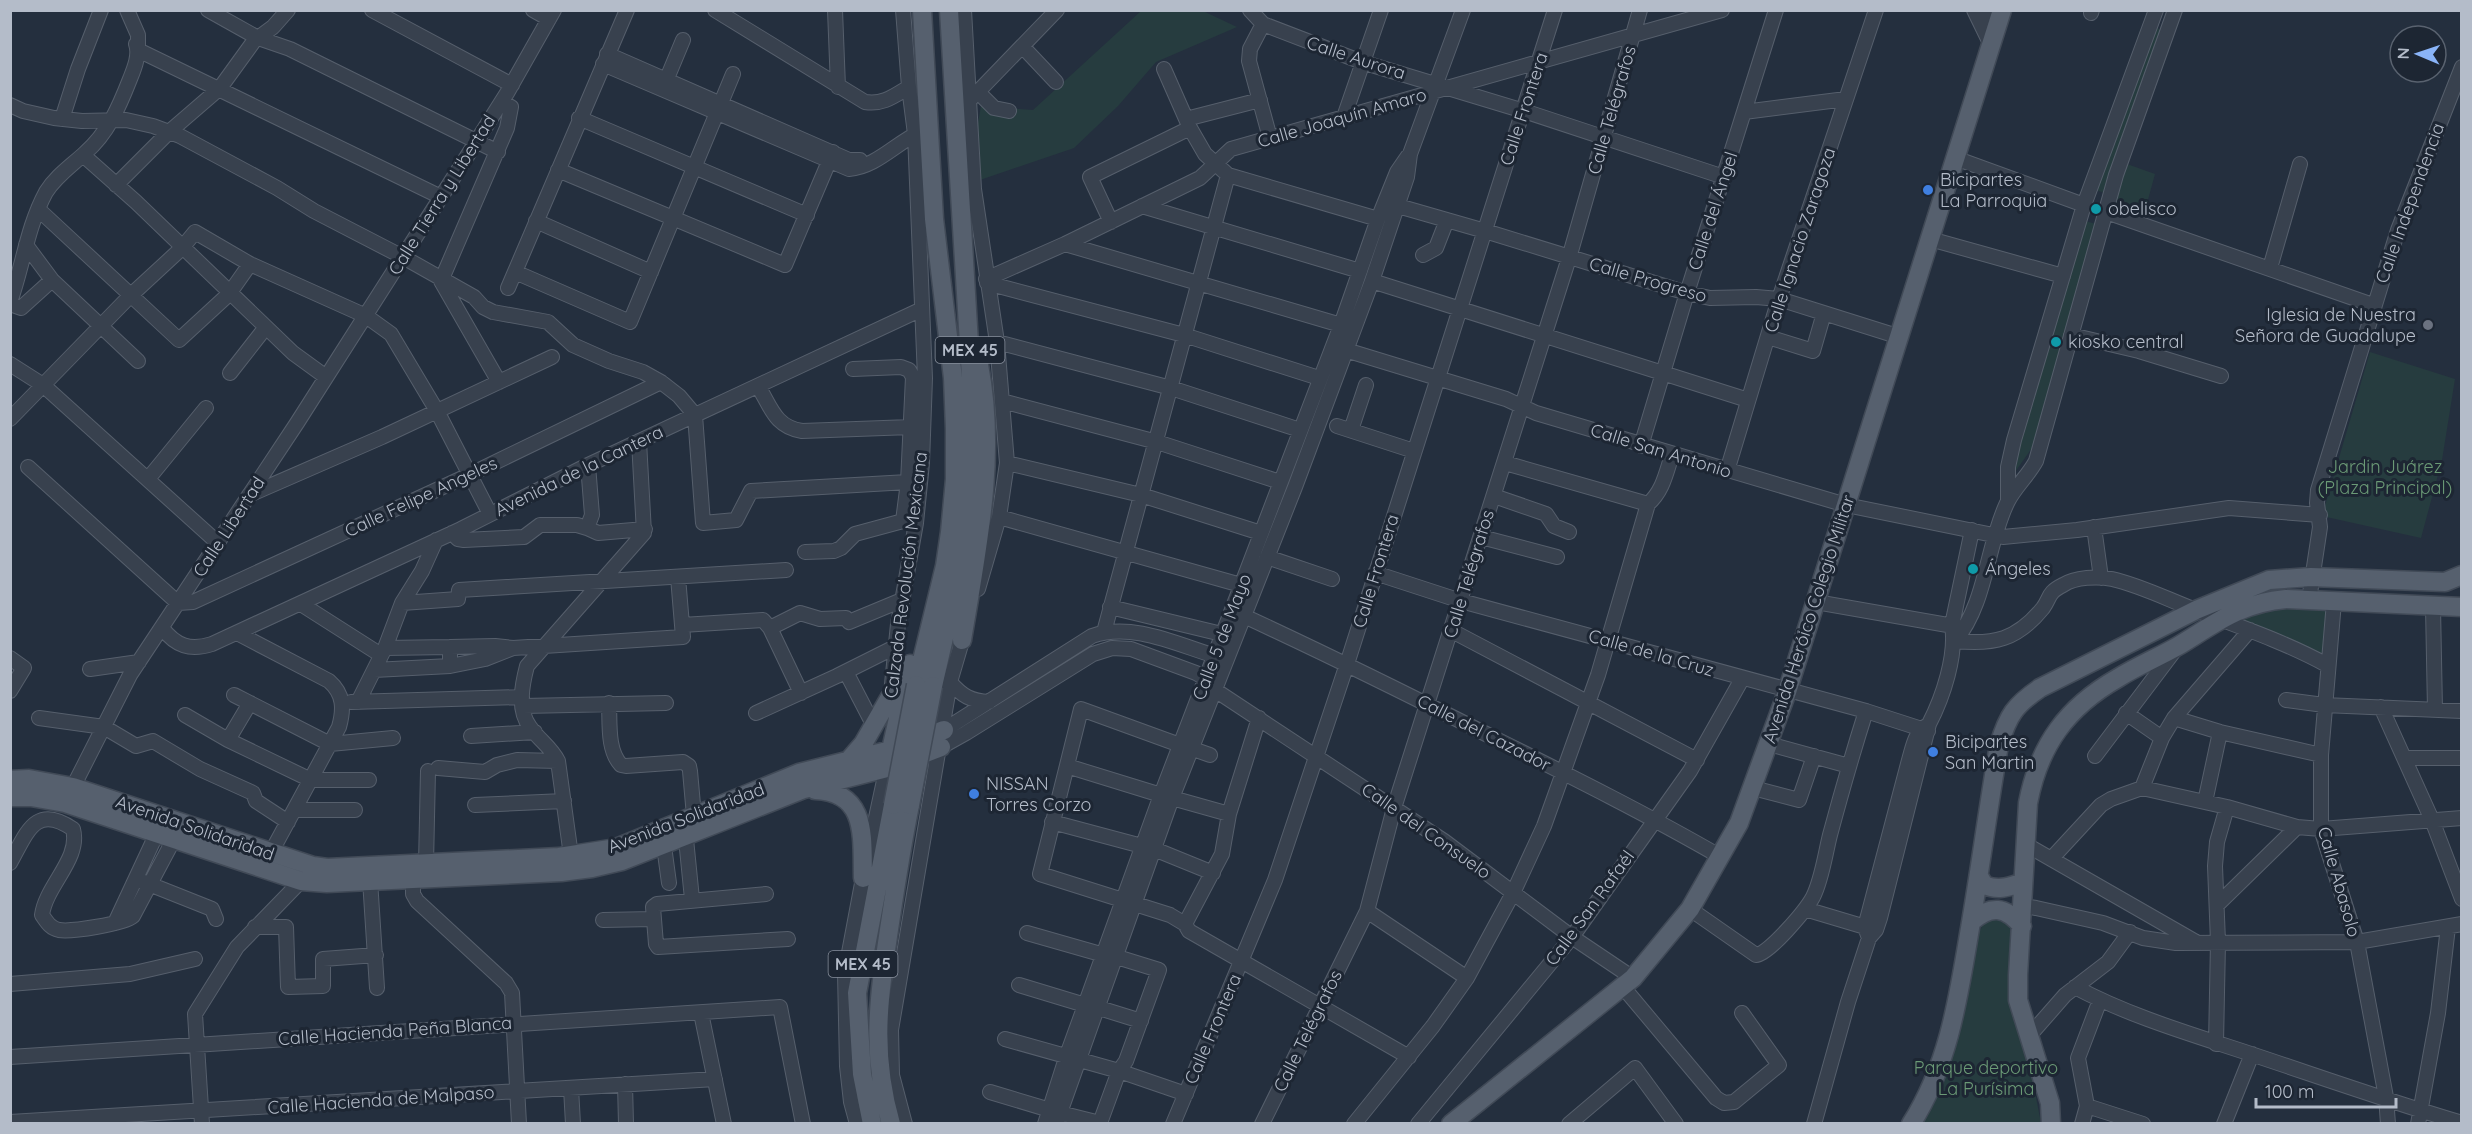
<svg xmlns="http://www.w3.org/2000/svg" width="2472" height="1134" viewBox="0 0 2472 1134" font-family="Quicksand,sans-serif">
	<rect width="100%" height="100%" fill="#242f3e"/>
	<path fill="#263c3f" d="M 1141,11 L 1203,11 L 1237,27 L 1156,62 L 1118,106 L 1074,148 L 980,180 L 976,134 L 981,106 L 1033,110 Z
		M 2155,25 L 2164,34 L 2105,193 L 2096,190 Z
		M 2127,164 L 2155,174 L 2143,218 L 2112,208 Z
		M 2085,221 L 2100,225 L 2034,445 L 2015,472 L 2021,440 Z
		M 2370,352 L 2455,379 L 2442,460 L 2421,538 L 2322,516 Z
		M 2274,604 L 2331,604 L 2327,657 L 2235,619 Z
		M 1996,919 L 2011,926 L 2016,1015 L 2027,1051 L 2041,1123 L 1920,1124 L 1975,941 L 1984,922 Z"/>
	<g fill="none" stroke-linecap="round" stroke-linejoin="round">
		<defs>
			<path id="minor" d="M 127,10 L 138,35 L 138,50 L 441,197
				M 208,10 L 258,38 L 290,49 L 498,152
				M 372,10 L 512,85
				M 533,10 L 549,19
				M 715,10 L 865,102 C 883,105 894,96 909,87
				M 835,10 L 838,87
				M 964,10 L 974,189 L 997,342 L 1007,463 L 999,517 L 978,589
				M 1250,10 L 1263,24 L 1362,62 L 1524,111 L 1724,177
				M 1974,10 L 1991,45
				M 1987,10 L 1996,29
				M 2091,13 L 2092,10
				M 1263,24 L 1250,49 L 1249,61 L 1270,138
				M 1022,46 L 1056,82
				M 607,54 L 849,160 L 860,160
				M 603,64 L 849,169 C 876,167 896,143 920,132
				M 1164,69 L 1190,128 L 1205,154 L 1228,175 L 1378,219
				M 663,88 L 683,40
				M 978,92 L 994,108 L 1009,111
				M 969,101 L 1057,10
				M 10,105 L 23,111 L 54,118 L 82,121 L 126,120 L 153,126 L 180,136 L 277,188 L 314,211 L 403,257 L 474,297 L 483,307 L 493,312 L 548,322 L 573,345 L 609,361 L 643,372 L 661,382 L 679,396 L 695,415 L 703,523 L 736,520 L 751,491 L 908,482
				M 1744,112 L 1846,99
				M 1344,117 L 1381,10
				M 579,118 L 807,215
				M 62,119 L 78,69 L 101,10
				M 1186,119 L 1260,100
				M 83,155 L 136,202 L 293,353 L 326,377
				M 1955,158 L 2084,205
				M 558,170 L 785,265 L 833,152
				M 116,185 L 169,132 L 220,88 L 254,41 L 273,27 L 288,10
				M 1142,206 L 1360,271
				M 1398,206 L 1485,231 L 1687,293 L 1710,298 L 1756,297 L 1779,299 L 1900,337
				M 38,209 L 179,340 L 229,294 L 250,264
				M 2106,212 L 2373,305
				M 536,221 L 651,272
				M 1111,222 L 1090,177 L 1190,128
				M 1930,239 L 2063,276
				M 1065,244 L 1341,325
				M 26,245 L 52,280 L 138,361
				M 1423,255 L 1436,248 L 1447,220
				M 2270,268 L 2300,164
				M 515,272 L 630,322 L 733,74
				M 986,279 L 1065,244 L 1200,178 L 1231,149 L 1722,10
				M 1372,281 L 1748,400
				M 987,283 L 1184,335 L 1319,378
				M 508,288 L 627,10
				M 10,302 C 23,266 27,227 46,192 C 56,176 71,166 85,153 C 108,133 119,107 130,79 C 134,69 140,55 136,44
				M 10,304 L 21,308 L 52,280
				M 2071,335 L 2139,351 L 2221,376
				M 1768,337 L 1813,351 L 1824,313
				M 997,342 L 1171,388 L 1300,430
				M 1339,348 L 1506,399 L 1536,413 L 1846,505 L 2003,537 L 2077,530 L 2229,508 L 2320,515
				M 10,364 L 43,385 L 218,543
				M 853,369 L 901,367 L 909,370 L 913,377 L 908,482 L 903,521 L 916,523
				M 230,373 L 266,327
				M 499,382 L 441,281 L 507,128 L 511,107 L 502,102
				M 758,386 C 771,407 775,427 802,431 L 911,427
				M 1002,401 L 1157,442 L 1280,482
				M 10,419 L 130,296 L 182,248 L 195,232 L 250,264 L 366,316 L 391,334 L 437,411 L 490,514
				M 1337,426 L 1414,451
				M 1351,430 L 1366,385
				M 1641,446 L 1687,293 L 1776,10
				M 1007,463 L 1141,495 L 1261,533
				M 1505,463 L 1648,504
				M 28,467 L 178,603 L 193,602 L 471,474 L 661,382
				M 1727,471 L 1779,299 L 1876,10
				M 148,479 L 206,408
				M 249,495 L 382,437 L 552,357
				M 1494,496 L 1546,514 L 1554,526 L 1569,532
				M 2008,501 L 2008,467 L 2014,440 L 2084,205 L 2156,10
				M 999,517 L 1241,585
				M 2094,527 L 2101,578
				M 587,528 L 598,533 L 645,529
				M 452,533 L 458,539 L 464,540 L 524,537 L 540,525 L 577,525 L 587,528 L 592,515 L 588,465
				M 1481,537 L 1557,557
				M 805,552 L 834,551 L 841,548 L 855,534 L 903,521
				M 1267,557 L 1332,579
				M 1375,573 L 1461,601 L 1866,711 L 1928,731
				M 2309,600 L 2320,527 L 2317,503 L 2318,490 L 2398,230 L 2462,67
				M 1816,602 L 1959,627
				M 2334,602 L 2321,755 L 2321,829 L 2357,942 L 2386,1097 L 2388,1124
				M 402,603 L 458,599 L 459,590 L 786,570
				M 301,604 L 381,655
				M 1110,607 L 1230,636
				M 2433,607 L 2435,710
				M 1244,616 C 1324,653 1403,692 1482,732 C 1562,772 1643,812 1721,857
				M 682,625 L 763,620 L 770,628 L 801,693
				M 162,628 C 176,646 190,651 212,644 L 461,529 L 588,465 L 922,309
				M 770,628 L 800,613 L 820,619 L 846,618 L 849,622 L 902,600
				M 1452,631 L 1697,760
				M 1104,632 L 1228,175
				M 237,633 L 329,681 C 344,694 344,709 339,727 L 267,860
				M 1955,641 C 1987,602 1986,547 2007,503 C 2014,488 2028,476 2036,461 L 2116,175 L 2175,10
				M 1955,641 C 1994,645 2017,640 2043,608 C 2051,597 2047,593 2063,585 C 2075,577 2098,576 2112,579 C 2139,585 2167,599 2193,609 C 2238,626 2285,642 2327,665
				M 385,648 L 450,647
				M 513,648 L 485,659 L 450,666 L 450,647 L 495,646 L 513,648 L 683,637 L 678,577
				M 10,658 L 24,668 L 10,691
				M 90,669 L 139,662
				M 374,670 L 450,666
				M 846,672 L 874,726
				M 950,682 C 962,696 971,701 989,702
				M 234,695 L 330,744 L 393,738
				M 2286,700 L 2324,705 L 2462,711
				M 351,702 L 522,697
				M 358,702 L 385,648 L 402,603 L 422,571 L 436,540
				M 609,703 C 610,723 607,750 621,765 L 626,766 L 683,762 L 689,766 L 690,771 L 694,816
				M 890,704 L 898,624 L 916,523 L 922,463 L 925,378 L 915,134 L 909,87 L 903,10
				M 523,706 L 666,703
				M 2381,707 L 2432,820 L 2462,899
				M 756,713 L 837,676 L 895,647
				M 2126,713 L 2162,738
				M 185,715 L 228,740 L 311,780 L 369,780
				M 39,718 L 104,727 L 136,746 L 153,741 L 200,769 L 253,793 L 256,801 L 288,822
				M 2174,718 L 2220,732 L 2321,755
				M 944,730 L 1092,636 C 1134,621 1182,647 1222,658
				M 471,736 L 535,732
				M 228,740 L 250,703
				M 1769,744 L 1849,766
				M 1180,745 L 1081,709 L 1040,874 L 1170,915 L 1185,924 L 1189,931 L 1409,1057
				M 941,747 L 966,733 L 1093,654 L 1112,648 L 1131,649 L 1196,673 L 1206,679 L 1215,690 L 1444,841 L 1572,937 L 1633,978
				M 1193,749 L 1210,755
				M 2095,756 L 2175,650
				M 2404,758 L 2462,758
				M 1067,766 L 1161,795
				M 438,768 L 485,772 L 497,765 L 517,760 L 558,761
				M 73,787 L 130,675 L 297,423 L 471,150 L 507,93 L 554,10
				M 1753,788 L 1799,800 L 1814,756
				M 2142,788 L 2227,807 L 2297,827 L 2321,829 L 2462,818
				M 1172,798 L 1229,814
				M 2205,802 L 2220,732
				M 475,805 L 564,801
				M 295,810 L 355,810
				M 1052,822 L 1142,846
				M 685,829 L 692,899
				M 2025,844 L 2196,942
				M 664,846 L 669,883
				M 1154,849 L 1213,873
				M 2052,858 L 2101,805 L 2111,799 L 2142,788 L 2162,738 L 2174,718 L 2250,630
				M 10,863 C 27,833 35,803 73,829 C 81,859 46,885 42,915 C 47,922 50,928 59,930 C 71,932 124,924 133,916 L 174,839
				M 572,863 L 558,761 C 551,747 539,740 530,727 C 517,710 522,685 527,666 L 644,533 L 639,441
				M 426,864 L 428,771
				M 413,878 L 413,894 L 417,901 L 506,983 L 512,993 L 519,1124
				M 370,880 L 377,988
				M 144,882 L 212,909 L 216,919
				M 766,894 L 657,904 L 653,907 L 656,944 L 658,947 L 788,939
				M 2217,905 L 2297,827
				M 2022,906 L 2036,908 L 2103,923 L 2143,938 L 2176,943 L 2357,942 L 2462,924
				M 1690,909 L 1756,955 C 1769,954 1806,910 1813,897 C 1822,879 1825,855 1830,835 C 1841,794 1853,752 1866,711
				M 1805,909 L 1872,929
				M 1367,911 L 1467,978
				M 603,920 L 653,919
				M 115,923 L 157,833
				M 1185,924 L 1222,854 L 1229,814 L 1259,718
				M 255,927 L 286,927 L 288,987 L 323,986 L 323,959 L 376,955
				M 1027,933 L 1104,955
				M 1869,938 L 1865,927 L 1909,760 C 1913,747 1915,731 1928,725
				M 10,984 L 130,974 L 195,959
				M 1019,985 L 1085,1005
				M 1623,987 L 1716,1098 L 1724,1103 L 1734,1102 L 1779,1065 L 1742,1013
				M 2075,987 C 2131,1017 2194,1035 2254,1055 C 2323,1078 2391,1102 2462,1123
				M 1099,1008 L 1141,1021
				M 701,1013 L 724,1124
				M 2030,1035 L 2065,995 L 2108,962 L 2130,932
				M 1005,1039 L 1119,1071 L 1186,1094
				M 2216,1044 L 2218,942 L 2215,866 L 2217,842 L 2227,807
				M 10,1057 L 780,1007 L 803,1124
				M 625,1084 L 626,1124
				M 571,1088 L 573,1124
				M 990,1092 L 1050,1110
				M 2087,1106 L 2143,1124
				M 1060,1113 L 1100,1123 L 1119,1071 L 1126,1061 L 1159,970 L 1117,957
				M 10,1122 L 715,1079
				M 202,1124 L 195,1014 L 237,947 L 301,881
				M 857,1124 L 851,1102 L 847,1066 L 845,974 L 863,878 L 888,762
				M 905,1124 L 892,1075 L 891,1030 L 950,682 L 965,631
				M 1045,1124 L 1067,1055 L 1161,795 L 1341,325 L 1378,219 L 1397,172 L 1408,156
				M 1056,1124 L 1172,798 L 1295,487 L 1372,281 L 1407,177 L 1410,154 L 1463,10
				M 1173,1124 L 1275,880 L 1347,664 L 1555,10
				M 1262,1124 L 1367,911 L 1394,808 L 1569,258 L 1640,10
				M 1354,1124 L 1433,1026 L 1467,978 L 1513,893 L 1544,826 L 1598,675 L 1648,504 C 1663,491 1666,473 1672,455
				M 1418,1124 L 1572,937 L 1690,771 L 1742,679
				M 1569,1124 L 1635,1068 L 1676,1124
				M 1814,1124 L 1848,1002 L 1869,938 L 1876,930 L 1880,918 L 1929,724 C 1943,697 1957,655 1952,625 L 1972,530
				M 2082,1124 L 2087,1106 L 2078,1058 L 2100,1000
				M 2224,1124 L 2252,1054
				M 2418,1124 L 2438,1013 L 2448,927"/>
			<path id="major" d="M 962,640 C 977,550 997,456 979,365
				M 916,685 L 945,566 L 950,532 L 955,479 L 955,429 L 953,378 L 934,219 L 922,10
				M 933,686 L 962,559 L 969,486 L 971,377 L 949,10
				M 891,750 L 910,664
				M 850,759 L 863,744 L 890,697
				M 10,780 L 29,779 L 73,787 L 313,866 L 327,868 L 559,857 L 616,848 L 799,773 L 891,750 L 944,730
				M 815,790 C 868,792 862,837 863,878
				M 10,797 L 31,797 L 65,803 L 301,881 L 327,883 L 561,872 L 592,868 L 622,861 L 804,789 L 887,768 L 941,747
				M 1979,876 L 1984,885 C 1999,891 2008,887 2023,882
				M 1972,921 C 1991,905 2005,906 2022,926
				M 872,1124 L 862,1074 L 857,993 L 893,805
				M 891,1124 C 870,1051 879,996 890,923 C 896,883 902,844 910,805
				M 1451,1124 L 1633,978 L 1690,909 L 1739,823 L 1787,692 L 2002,10
				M 1911,1124 C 1948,1066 1958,1000 1969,934 C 1980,871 1988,808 1999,745 C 2008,715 2015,705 2040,688 L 2196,610 L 2269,580 L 2311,577 L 2445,582 L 2462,575
				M 2051,1124 L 2050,1103 L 2018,1000 L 2018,975 L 2028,803 C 2039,745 2067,707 2118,678 C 2137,666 2159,657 2178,646 C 2216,623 2240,603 2286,599 L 2462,607"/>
		</defs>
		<use href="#minor" stroke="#565f6c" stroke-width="16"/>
		<use href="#major" stroke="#414a57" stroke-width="21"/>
		<use href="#minor" stroke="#38414e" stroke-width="14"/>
		<use href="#major" stroke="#56606e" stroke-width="18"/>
		<defs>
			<path id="major-bridge" d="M 893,805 L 916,685
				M 910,805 L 933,686"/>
		</defs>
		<use href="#major-bridge" stroke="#414a57" stroke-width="21" stroke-linecap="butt"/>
		<use href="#major-bridge" stroke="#56606e" stroke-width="18"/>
	</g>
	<g fill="#3f7fe0" stroke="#1d2633" stroke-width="2">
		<circle cx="1928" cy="190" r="6"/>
		<circle cx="1933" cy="752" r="6"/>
		<circle cx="974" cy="794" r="6"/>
	</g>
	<g fill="#0f9aa8" stroke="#1d2633" stroke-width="2">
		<circle cx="2096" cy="209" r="6"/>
		<circle cx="2056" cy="342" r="6"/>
		<circle cx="1973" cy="569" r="6"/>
	</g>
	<circle fill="#6b7280" stroke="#1d2633" stroke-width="2" cx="2428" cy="325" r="6"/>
	<g text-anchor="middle" stroke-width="6" stroke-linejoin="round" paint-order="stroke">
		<g fill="#1d2633" stroke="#878f9c" stroke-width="1.5">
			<rect x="935.5" y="337" width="69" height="26" rx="4.5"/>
			<rect x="828.5" y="951" width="69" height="26" rx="4.5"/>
		</g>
		<g font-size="16" font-weight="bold" fill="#b4bcc9">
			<text x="970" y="356">MEX 45</text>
			<text x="863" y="970">MEX 45</text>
		</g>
		<g font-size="18" fill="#b4bcc9" stroke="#1d2633">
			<text transform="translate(1356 58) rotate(18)" y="6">Calle Aurora</text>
			<text transform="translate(1524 109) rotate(-72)" y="6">Calle Frontera</text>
			<text transform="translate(1612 110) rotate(-74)" y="6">Calle Telégrafos</text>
			<text transform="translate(1342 118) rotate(-16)" y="6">Calle Joaquín Amaro</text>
			<text transform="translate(442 195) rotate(-58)" y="6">Calle Tierra y Libertad</text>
			<text transform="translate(2410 203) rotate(-70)" y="6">Calle Independencia</text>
			<text transform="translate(1713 211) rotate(-72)" y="6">Calle del Ángel</text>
			<text transform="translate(1800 240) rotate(-72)" y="6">Calle Ignacio Zaragoza</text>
			<text transform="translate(1648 280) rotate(16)" y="6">Calle Progreso</text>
			<text transform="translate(1661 451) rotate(17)" y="6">Calle San Antonio</text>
			<text transform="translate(579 471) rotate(-26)" y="6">Avenida de la Cantera</text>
			<text transform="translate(421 497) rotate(-25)" y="6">Calle Felipe Angeles</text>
			<text transform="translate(229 527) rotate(-57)" y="6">Calle Libertad</text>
			<text transform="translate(1376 571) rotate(-73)" y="6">Calle Frontera</text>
			<text transform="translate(1469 574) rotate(-73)" y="6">Calle Telégrafos</text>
			<text transform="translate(906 575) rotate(-83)" y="6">Calzada Revolución Mexicana</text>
			<text transform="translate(1809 619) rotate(-72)" y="6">Avenida Heróico Colegio Militar</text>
			<text transform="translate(1222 637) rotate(-69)" y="6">Calle 5 de Mayo</text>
			<text transform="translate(1651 653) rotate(16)" y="6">Calle de la Cruz</text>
			<text transform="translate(1484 733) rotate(27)" y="6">Calle del Cazador</text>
			<text transform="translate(686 818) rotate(-21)" y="6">Avenida Solidaridad</text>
			<text transform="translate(195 828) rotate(19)" y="6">Avenida Solidaridad</text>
			<text transform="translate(1426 831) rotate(35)" y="6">Calle del Consuelo</text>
			<text transform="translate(2339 882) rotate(74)" y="6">Calle Abasolo</text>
			<text transform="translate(1590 908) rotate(-54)" y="6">Calle San Rafaél</text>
			<text transform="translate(1213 1029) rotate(-67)" y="6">Calle Frontera</text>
			<text transform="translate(395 1031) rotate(-4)" y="6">Calle Hacienda Peña Blanca</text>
			<text transform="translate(1308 1031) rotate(-64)" y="6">Calle Telégrafos</text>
			<text transform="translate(381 1100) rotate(-4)" y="6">Calle Hacienda de Malpaso</text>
		</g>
		<g font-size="18" fill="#b4bcc9" stroke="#1d2633" text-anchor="start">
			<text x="1940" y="186">Bicipartes<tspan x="1940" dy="21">La Parroquia</tspan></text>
			<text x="2108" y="215">obelisco</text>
			<text x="2416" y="321" text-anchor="end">Iglesia de Nuestra<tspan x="2416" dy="21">Señora de Guadalupe</tspan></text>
			<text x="2068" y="348">kiosko central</text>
			<text x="1985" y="575">Ángeles</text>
			<text x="1945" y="748">Bicipartes<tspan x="1945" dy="21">San Martin</tspan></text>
			<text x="986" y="790">NISSAN<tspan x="986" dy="21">Torres Corzo</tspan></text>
		</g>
		<g font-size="18" fill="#6b9a76" stroke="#1d2633">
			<text x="2385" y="473">Jardin Juárez<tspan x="2385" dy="21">(Plaza Principal)</tspan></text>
			<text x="1986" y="1074">Parque deportivo<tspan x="1986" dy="21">La Purísima</tspan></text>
		</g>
	</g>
	<rect width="2472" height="1134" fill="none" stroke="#b4bcc9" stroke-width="24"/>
	<g transform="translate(2418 54) rotate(272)"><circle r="28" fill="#1d2633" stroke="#59626f" stroke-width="1.5"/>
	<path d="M0-4.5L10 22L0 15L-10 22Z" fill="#8ab4f8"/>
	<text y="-9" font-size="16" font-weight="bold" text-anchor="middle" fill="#b4bcc9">N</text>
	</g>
	<path d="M2256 1098v9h140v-9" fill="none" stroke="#b4bcc9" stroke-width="3"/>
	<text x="2265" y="1098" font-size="18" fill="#b4bcc9" stroke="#1d2633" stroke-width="4.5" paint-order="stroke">100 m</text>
</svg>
